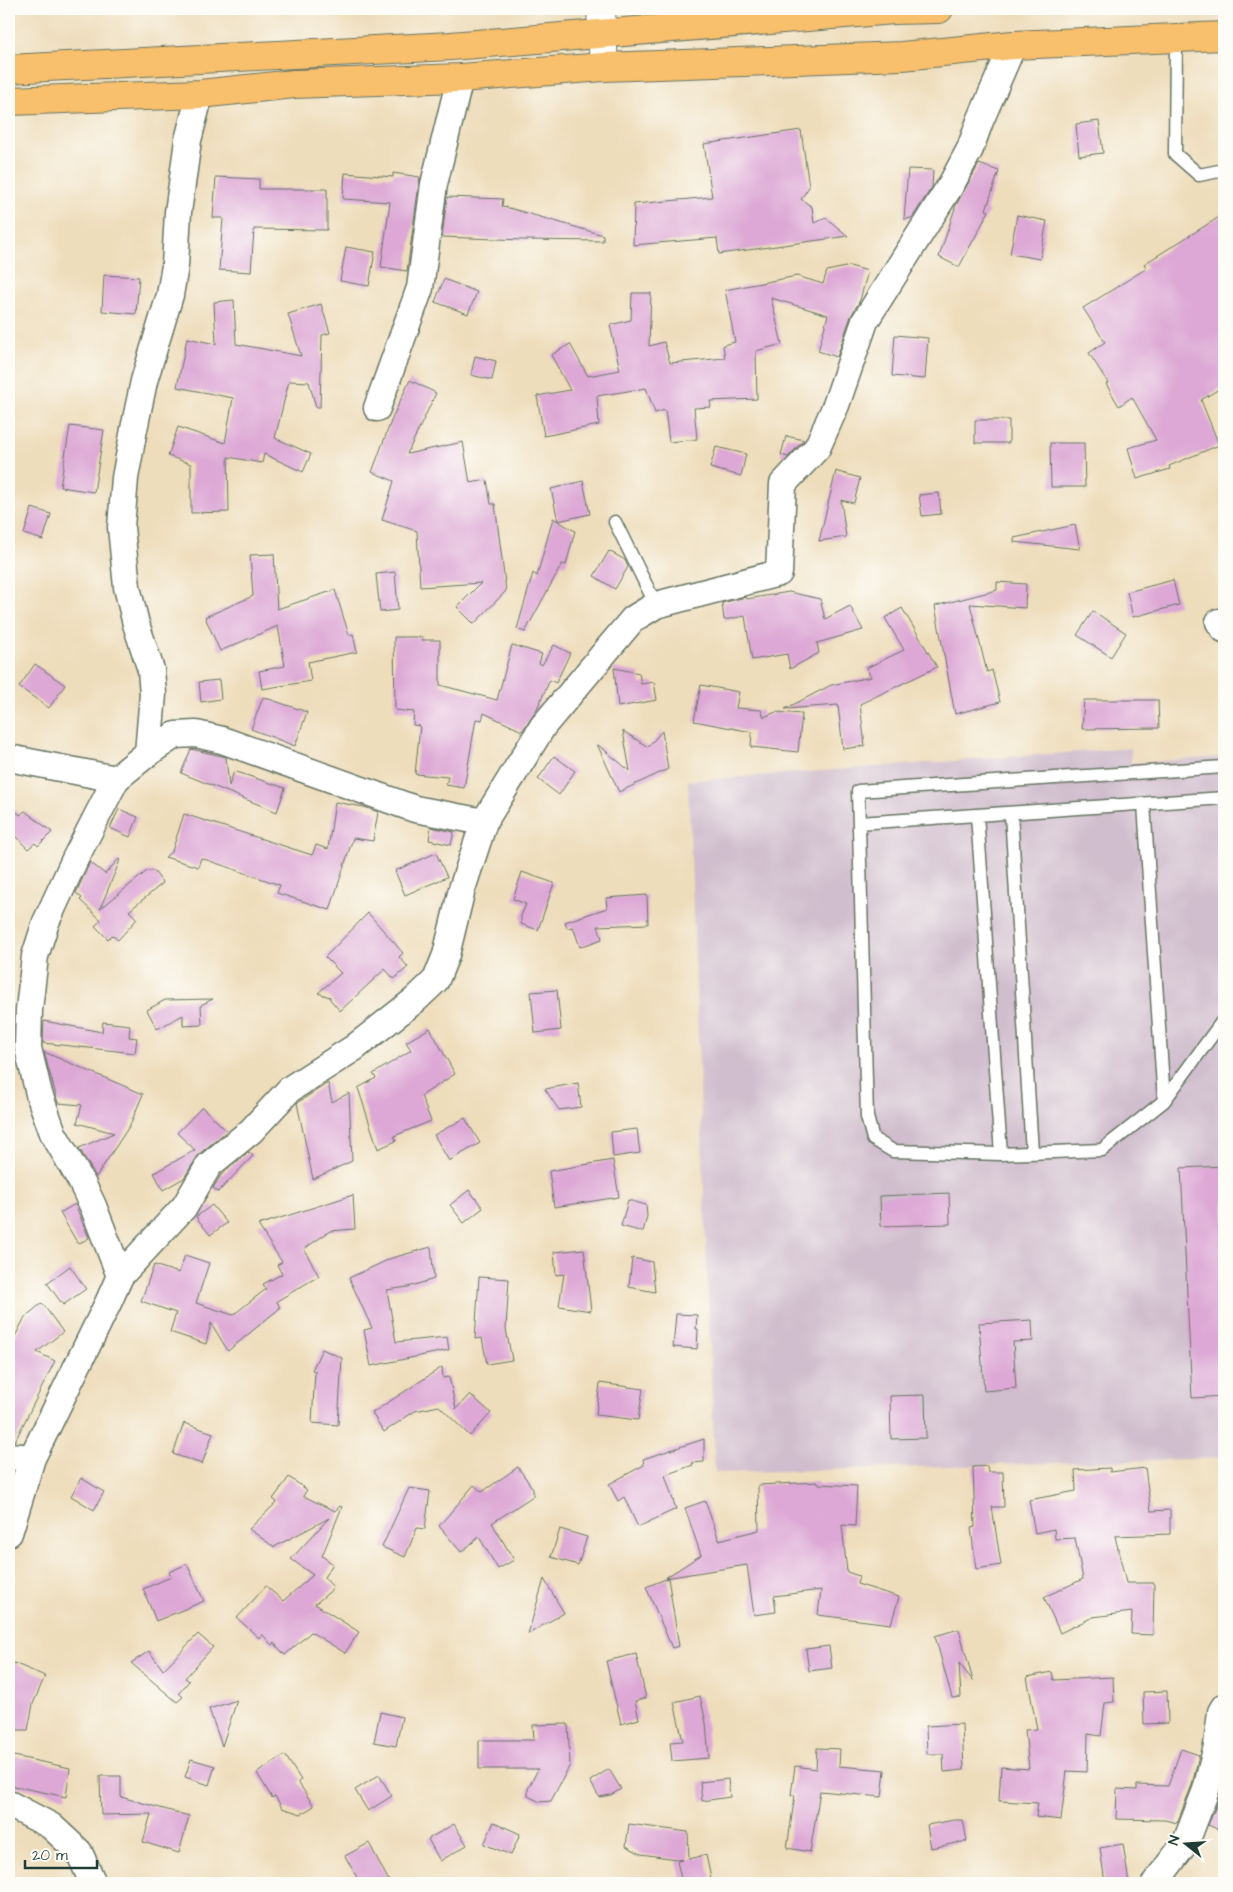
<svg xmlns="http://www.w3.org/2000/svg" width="1233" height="1892" viewBox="0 0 1233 1892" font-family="'Architects Daughter',sans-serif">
	<rect width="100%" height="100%" fill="#fdfcf7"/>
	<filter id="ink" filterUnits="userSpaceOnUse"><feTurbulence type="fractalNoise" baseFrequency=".02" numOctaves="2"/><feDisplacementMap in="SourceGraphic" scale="10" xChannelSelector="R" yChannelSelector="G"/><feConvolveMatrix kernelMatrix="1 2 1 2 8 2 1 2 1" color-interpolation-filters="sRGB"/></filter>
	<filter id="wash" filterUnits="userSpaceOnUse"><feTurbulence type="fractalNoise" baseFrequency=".0096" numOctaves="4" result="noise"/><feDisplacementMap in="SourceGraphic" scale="20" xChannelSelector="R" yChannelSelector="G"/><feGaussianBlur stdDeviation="1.12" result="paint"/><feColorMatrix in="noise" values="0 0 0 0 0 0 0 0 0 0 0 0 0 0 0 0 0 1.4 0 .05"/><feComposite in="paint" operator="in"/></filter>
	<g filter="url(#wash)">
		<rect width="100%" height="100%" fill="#edb"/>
		<path fill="#d0bdcd" d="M 1131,748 L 1131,763 L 1224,757 L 1224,1458 L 715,1473 L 688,781 Z"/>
		<g id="blocks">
			<path fill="#dda8d6" d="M 1099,121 L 1103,153 L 1079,156 L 1076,124 Z
				M 801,130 L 809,187 L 801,199 L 812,207 L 814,223 L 826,218 L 848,236 L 719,254 L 717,238 L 633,245 L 634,204 L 712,197 L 704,144 Z
				M 979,164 L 999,171 L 986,210 L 989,211 L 959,267 L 939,257 L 956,205 Z
				M 908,169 L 933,170 L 932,187 L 912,218 L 904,219 Z
				M 345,173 L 393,177 L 393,173 L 420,177 L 407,271 L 381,267 L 390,202 L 343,199 Z
				M 216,177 L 259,179 L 259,189 L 327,189 L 327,230 L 254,229 L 251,272 L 219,270 L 223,218 L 213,218 Z
				M 447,197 L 503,199 L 502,206 L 603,235 L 603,241 L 523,240 L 442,237 Z
				M 1224,214 L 1224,386 L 1201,400 L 1219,445 L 1169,466 L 1170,469 L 1137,479 L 1128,448 L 1156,440 L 1132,397 L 1119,406 L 1106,384 L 1108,383 L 1089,353 L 1105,342 L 1083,308 L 1147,268 L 1144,264 Z
				M 1017,215 L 1047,221 L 1040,259 L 1010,254 Z
				M 346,247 L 375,252 L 369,286 L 340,281 Z
				M 850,266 L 868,271 L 860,300 L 851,316 L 837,357 L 818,351 L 828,315 L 771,298 L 782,344 L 756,351 L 757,399 L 710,401 L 711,407 L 694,408 L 697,439 L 669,442 L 665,410 L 655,413 L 646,388 L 597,396 L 599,425 L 544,436 L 537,396 L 570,390 L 551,355 L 570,344 L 588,376 L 620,370 L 610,325 L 631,320 L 632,293 L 651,293 L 649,346 L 664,342 L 670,363 L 725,358 L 723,345 L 735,342 L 725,290 L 797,276 L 823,284 L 827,271 Z
				M 104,275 L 139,277 L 136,314 L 102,311 Z
				M 444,279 L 477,292 L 468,314 L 435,302 Z
				M 234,300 L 236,344 L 301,356 L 288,314 L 321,304 L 330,333 L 322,335 L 320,407 L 316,407 L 309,382 L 289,381 L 275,438 L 311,454 L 303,472 L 264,454 L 262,463 L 228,457 L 229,512 L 191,513 L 191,464 L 168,456 L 178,427 L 225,443 L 233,398 L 177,387 L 187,338 L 216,344 L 214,302 Z
				M 895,335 L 928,338 L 925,379 L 892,376 Z
				M 475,356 L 496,361 L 492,380 L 471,375 Z
				M 410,380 L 436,393 L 407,454 L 463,442 L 470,483 L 487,480 L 491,504 L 495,504 L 506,591 L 474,624 L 457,607 L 481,583 L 420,587 L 417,531 L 382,520 L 394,481 L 372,472 L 393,416 Z
				M 975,420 L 1009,420 L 1009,443 L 975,443 Z
				M 70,426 L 104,430 L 94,492 L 60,487 Z
				M 786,436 L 804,440 L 788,457 L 781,455 Z
				M 1050,443 L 1084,443 L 1085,487 L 1051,487 Z
				M 716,447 L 746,454 L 741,476 L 710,468 Z
				M 836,471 L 838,472 L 860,478 L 854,503 L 841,500 L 846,537 L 819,541 Z
				M 583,481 L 590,514 L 558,521 L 575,531 L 566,565 L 562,564 L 525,632 L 517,629 L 533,573 L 537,576 L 553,518 L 558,521 L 551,489 Z
				M 939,493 L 941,514 L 922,516 L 919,495 Z
				M 32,508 L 51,514 L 43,540 L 24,534 Z
				M 1075,525 L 1080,549 L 1014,542 L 1014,538 Z
				M 609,551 L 625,560 L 628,567 L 615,589 L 594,576 Z
				M 274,554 L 277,609 L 335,590 L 349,635 L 353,634 L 357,652 L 308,662 L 311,681 L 262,689 L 259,671 L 285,666 L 278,626 L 220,651 L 205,617 L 253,596 L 250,555 Z
				M 395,572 L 398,610 L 380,612 L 376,574 Z
				M 1173,580 L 1179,605 L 1133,617 L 1127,592 Z
				M 997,582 L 1026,584 L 1025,608 L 970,604 L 987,672 L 992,670 L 1000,702 L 955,714 L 935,606 L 997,590 Z
				M 789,592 L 820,599 L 825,619 L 850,606 L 863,630 L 817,643 L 819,653 L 790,669 L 787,654 L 752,660 L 745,616 L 724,620 L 722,603 L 746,597 L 747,599 Z
				M 902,608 L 937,667 L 860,704 L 865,746 L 843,749 L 838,705 L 785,709 L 831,685 L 871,677 L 866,668 L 904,650 L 885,618 Z
				M 1093,611 L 1126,633 L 1111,657 L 1077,635 Z
				M 394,637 L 422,637 L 422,640 L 440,640 L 440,685 L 497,700 L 512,645 L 542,654 L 539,663 L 542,665 L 554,645 L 570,653 L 556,683 L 550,680 L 535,713 L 522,731 L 484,713 L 482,720 L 476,719 L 464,788 L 446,785 L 448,777 L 415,774 L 420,726 L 413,725 L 414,712 L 395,710 Z
				M 35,664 L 65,685 L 49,708 L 19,687 Z
				M 614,668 L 639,673 L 641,684 L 654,682 L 657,700 L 618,707 Z
				M 219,680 L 221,699 L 201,702 L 199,682 Z
				M 701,685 L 739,692 L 736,708 L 761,710 L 764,717 L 776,712 L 802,714 L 798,752 L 751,747 L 752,732 L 694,721 Z
				M 263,697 L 307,712 L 295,746 L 251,729 Z
				M 1084,700 L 1158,700 L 1159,728 L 1082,729 Z
				M 623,731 L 648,747 L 662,731 L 668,769 L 619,792 L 597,744 L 630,771 Z
				M 191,749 L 226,757 L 229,786 L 234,771 L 285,788 L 277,812 L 181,773 Z
				M 554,756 L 575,771 L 559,795 L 538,779 Z
				M 335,802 L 364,807 L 378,812 L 373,841 L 353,838 L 330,910 L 277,893 L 280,885 L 201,858 L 198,867 L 165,857 L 172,851 L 184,814 L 312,855 L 316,845 L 328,849 Z
				M 9,805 L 20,815 L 25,811 L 52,832 L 38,846 L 35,843 L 28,849 L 9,830 Z
				M 119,809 L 138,817 L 130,837 L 110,828 Z
				M 431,827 L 454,832 L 451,845 L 429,840 Z
				M 436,853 L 447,877 L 405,895 L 395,871 Z
				M 119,859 L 120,860 L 100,909 L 147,871 L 154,871 L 163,883 L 129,911 L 137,919 L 118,940 L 112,935 L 108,939 L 95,926 L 101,920 L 80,900 L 82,898 L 76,893 L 90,862 L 105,874 Z
				M 522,872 L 554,883 L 538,930 L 521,924 L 521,916 L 526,904 L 513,899 Z
				M 647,895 L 648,924 L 598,926 L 602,939 L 580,947 L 573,927 L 567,928 L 565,922 L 607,908 L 606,898 Z
				M 368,913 L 403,953 L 399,957 L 408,967 L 394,979 L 385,969 L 340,1011 L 330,999 L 330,997 L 318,993 L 341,973 L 325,957 Z
				M 557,990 L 561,1030 L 535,1033 L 531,992 Z
				M 213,999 L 201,1005 L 202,1025 L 183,1026 L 183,1015 L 157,1029 L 147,1010 L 165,1000 Z
				M 44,1021 L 102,1032 L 103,1022 L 130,1025 L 129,1037 L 137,1038 L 135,1053 L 43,1043 Z
				M 430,1028 L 455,1074 L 421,1096 L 431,1121 L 394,1136 L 396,1141 L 378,1149 L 358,1088 L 376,1078 L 373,1074 L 411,1050 L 406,1042 Z
				M 44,1052 L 143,1094 L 130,1125 L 96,1177 L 79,1148 L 114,1133 L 77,1123 L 82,1105 L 58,1103 Z
				M 328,1083 L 332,1102 L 349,1093 L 352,1161 L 313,1179 L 297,1103 Z
				M 578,1083 L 581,1107 L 559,1110 L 545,1089 Z
				M 202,1107 L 227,1131 L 199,1154 L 184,1178 L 163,1190 L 154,1173 L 195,1150 L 177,1133 Z
				M 465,1118 L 480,1143 L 449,1161 L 434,1135 Z
				M 637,1129 L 640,1153 L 613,1157 L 611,1132 Z
				M 249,1152 L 253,1156 L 218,1192 L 213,1188 L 221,1175 Z
				M 613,1160 L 619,1197 L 554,1207 L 549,1171 Z
				M 1224,1166 L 1224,1396 L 1192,1398 L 1181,1168 Z
				M 469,1190 L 483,1208 L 464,1223 L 450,1205 Z
				M 949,1193 L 950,1224 L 881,1226 L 880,1196 Z
				M 353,1195 L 355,1229 L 330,1231 L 304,1249 L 319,1276 L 277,1301 L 280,1308 L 228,1351 L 211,1323 L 206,1344 L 170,1332 L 176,1313 L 141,1301 L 154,1265 L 179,1273 L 185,1255 L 209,1263 L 196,1303 L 233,1315 L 266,1289 L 263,1284 L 282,1274 L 277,1265 L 282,1262 L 258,1225 Z
				M 628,1200 L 646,1205 L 647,1216 L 643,1232 L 621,1226 Z
				M 75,1204 L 89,1238 L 78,1244 L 60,1213 Z
				M 212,1205 L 227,1223 L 210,1235 L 196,1217 Z
				M 431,1247 L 434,1279 L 408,1287 L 387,1290 L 396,1342 L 447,1337 L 449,1350 L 371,1366 L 364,1330 L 372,1328 L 349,1278 L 392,1258 Z
				M 584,1249 L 591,1311 L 559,1306 L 564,1274 L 556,1275 L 554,1252 Z
				M 632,1258 L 652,1262 L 655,1292 L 629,1287 Z
				M 70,1266 L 86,1289 L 63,1305 L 47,1283 Z
				M 479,1277 L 509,1279 L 506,1329 L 512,1360 L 487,1364 L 482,1338 L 475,1339 Z
				M 42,1303 L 63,1332 L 37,1352 L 55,1361 L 15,1441 L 9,1441 L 9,1348 L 25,1317 Z
				M 676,1314 L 697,1315 L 696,1329 L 698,1329 L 697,1349 L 673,1347 Z
				M 1032,1320 L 1033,1341 L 1013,1342 L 1016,1388 L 984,1391 L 979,1323 Z
				M 322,1349 L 342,1358 L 338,1425 L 312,1423 L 315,1371 L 312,1370 Z
				M 442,1367 L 443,1378 L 449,1377 L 456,1409 L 470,1394 L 491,1413 L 470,1436 L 439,1406 L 415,1411 L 384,1432 L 372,1413 Z
				M 600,1383 L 643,1389 L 638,1420 L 596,1415 Z
				M 925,1395 L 926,1438 L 891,1439 L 890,1396 Z
				M 184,1423 L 213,1433 L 202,1464 L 173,1454 Z
				M 704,1439 L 704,1462 L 692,1463 L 693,1465 L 665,1475 L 676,1509 L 638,1527 L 624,1497 L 618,1501 L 609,1484 L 644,1465 L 643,1459 Z
				M 987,1466 L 988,1472 L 1003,1472 L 1004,1507 L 992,1507 L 1001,1565 L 976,1569 L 971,1528 L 975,1527 L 973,1467 Z
				M 518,1467 L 533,1489 L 533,1496 L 492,1523 L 514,1560 L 498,1569 L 479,1537 L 461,1552 L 439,1526 L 474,1485 L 482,1492 Z
				M 1110,1468 L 1110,1472 L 1145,1468 L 1151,1511 L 1170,1510 L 1170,1534 L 1115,1536 L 1126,1583 L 1154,1583 L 1153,1635 L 1131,1634 L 1132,1612 L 1093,1617 L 1060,1633 L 1044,1597 L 1083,1579 L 1075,1538 L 1055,1539 L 1054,1529 L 1035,1533 L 1029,1500 L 1076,1491 L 1075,1470 Z
				M 289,1477 L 307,1490 L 303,1496 L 335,1511 L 340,1506 L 342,1507 L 322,1556 L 333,1564 L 324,1577 L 334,1588 L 315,1604 L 359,1632 L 345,1653 L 311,1632 L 285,1655 L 274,1643 L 272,1645 L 262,1634 L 259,1638 L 237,1618 L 266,1586 L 283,1601 L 313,1575 L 291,1559 L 329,1518 L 274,1547 L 249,1529 L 277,1502 L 273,1499 Z
				M 81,1478 L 104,1492 L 94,1510 L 71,1496 Z
				M 817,1482 L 818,1484 L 857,1486 L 855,1526 L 842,1525 L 847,1572 L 859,1576 L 857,1584 L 899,1597 L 891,1624 L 818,1615 L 821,1590 L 774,1596 L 776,1612 L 754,1615 L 747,1565 L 665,1578 L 701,1555 L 685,1508 L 705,1501 L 719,1540 L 759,1530 L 758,1485 Z
				M 409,1488 L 430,1491 L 425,1529 L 417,1528 L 405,1557 L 382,1547 Z
				M 560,1529 L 587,1537 L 578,1565 L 551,1557 Z
				M 187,1564 L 204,1601 L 156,1621 L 143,1589 L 171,1577 L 169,1572 Z
				M 668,1578 L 679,1646 L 672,1648 L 646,1587 Z
				M 544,1579 L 564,1613 L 528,1634 Z
				M 959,1629 L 973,1681 L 959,1663 L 961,1697 L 952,1698 L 935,1636 Z
				M 198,1634 L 213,1647 L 185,1678 L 189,1681 L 179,1693 L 183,1697 L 177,1702 L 131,1663 L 149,1651 L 163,1670 Z
				M 829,1646 L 832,1668 L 809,1671 L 806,1649 Z
				M 636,1654 L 646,1698 L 635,1701 L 639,1719 L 621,1724 L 606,1661 Z
				M 9,1661 L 45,1676 L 33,1704 L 28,1730 L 9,1730 Z
				M 1052,1672 L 1054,1680 L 1113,1677 L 1114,1702 L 1105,1703 L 1101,1736 L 1088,1734 L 1087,1772 L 1067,1771 L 1061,1820 L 1036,1817 L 1038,1803 L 999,1801 L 1001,1767 L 1029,1769 L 1025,1730 L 1037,1729 L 1027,1677 Z
				M 1167,1691 L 1168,1723 L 1144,1724 L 1143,1692 Z
				M 700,1696 L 706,1723 L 709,1758 L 672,1761 L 670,1742 L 683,1741 L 674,1702 Z
				M 237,1700 L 222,1746 L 209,1709 Z
				M 380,1712 L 402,1717 L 396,1746 L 374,1742 Z
				M 568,1724 L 570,1765 L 551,1801 L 540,1802 L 528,1796 L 528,1789 L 538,1769 L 479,1769 L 479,1740 L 534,1740 L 533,1725 Z
				M 962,1724 L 964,1770 L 944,1772 L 943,1754 L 927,1754 L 926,1726 Z
				M 817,1748 L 840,1749 L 839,1766 L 885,1770 L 882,1797 L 820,1791 L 810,1852 L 787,1848 L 795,1795 L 791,1795 L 795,1766 L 816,1769 Z
				M 1181,1749 L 1199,1755 L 1192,1785 L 1177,1823 L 1165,1820 L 1116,1819 L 1117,1789 L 1137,1790 L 1137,1785 L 1168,1786 Z
				M 9,1755 L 70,1768 L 66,1797 L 9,1785 Z
				M 285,1755 L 301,1780 L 298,1782 L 314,1806 L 301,1814 L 282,1808 L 275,1796 L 272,1798 L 257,1773 Z
				M 191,1759 L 215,1766 L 209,1785 L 185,1777 Z
				M 609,1769 L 621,1789 L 611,1795 L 599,1797 L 590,1781 Z
				M 379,1775 L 392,1796 L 368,1811 L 355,1790 Z
				M 100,1776 L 121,1776 L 121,1797 L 189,1816 L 179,1853 L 143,1842 L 151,1814 L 101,1815 Z
				M 728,1779 L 730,1797 L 702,1801 L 700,1782 Z
				M 1219,1799 L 1224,1801 L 1224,1832 L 1208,1825 Z
				M 954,1820 L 963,1820 L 967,1841 L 931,1848 L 927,1825 Z
				M 494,1822 L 520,1834 L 511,1855 L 484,1844 Z
				M 454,1824 L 467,1845 L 440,1861 L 428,1839 Z
				M 629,1824 L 688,1832 L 689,1859 L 706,1855 L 712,1883 L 682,1883 L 677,1861 L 683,1860 L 641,1854 L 626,1846 Z
				M 369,1843 L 390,1883 L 360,1883 L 345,1856 Z
				M 1123,1844 L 1129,1883 L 1105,1883 L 1100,1848 Z"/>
		</g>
	</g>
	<g filter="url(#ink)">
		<use href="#blocks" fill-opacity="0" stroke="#677563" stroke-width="1"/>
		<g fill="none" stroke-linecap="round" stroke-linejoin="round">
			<defs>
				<path id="service" d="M 1176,38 L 1175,154 L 1199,175 L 1224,170
					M 615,522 L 656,605
					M 1224,767 L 858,791 L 867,1117 L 873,1139 L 893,1151 L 1001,1154 L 1102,1150 L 1164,1101 L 1224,1019
					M 1144,804 L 1164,1101
					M 1011,813 L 1032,1152
					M 977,815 L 1001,1154
					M 859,823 L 1224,798"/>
				<path id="minor" d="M 377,408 L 420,288 L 434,184 L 460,78
					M 1219,622 L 1224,629
					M 148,753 L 153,694 L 151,670 L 136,624 L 127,587 L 121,527 L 125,478 L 134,429 L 144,381 L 170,295 L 175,266 L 178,212 L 183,177 L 188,140 L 200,94
					M 9,758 L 116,779
					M 120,1276 L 93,1206 L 81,1181 L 53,1133 L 39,1094 L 28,1048 L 29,1010 L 35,956 L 46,922 L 75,859 L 116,779 L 148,753 L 175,735 L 196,734 L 222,740 L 415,809 L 484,822
					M 9,1456 L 32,1458
					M 9,1533 L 32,1458 L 108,1303 L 120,1276 L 185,1206 L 209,1165 L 251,1131 L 290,1089 L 354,1048 L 415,1000 L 436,980 L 446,955 L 462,889 L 484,822 L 543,726 L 633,619 L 656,605 L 779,573 L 783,484 L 817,448 L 836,405 L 865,321 L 952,183 L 970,149 L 980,121 L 1013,45
					M 9,1804 L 51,1826 L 79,1852 L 93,1883
					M 1155,1883 L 1186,1842 L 1206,1790 L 1217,1746 L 1221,1712 L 1224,1707"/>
				<path id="tertiary" d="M 601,9 L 604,67"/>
				<path id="trunk" d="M 9,69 L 451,46 L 894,10 L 939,9
					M 9,101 L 200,94 L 294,84 L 460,78 L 604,67 L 902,56 L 1013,45 L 1224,36"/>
			</defs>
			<use href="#service" stroke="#677563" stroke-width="15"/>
			<use href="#minor" stroke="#677563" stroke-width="29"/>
			<use href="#tertiary" stroke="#677563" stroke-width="30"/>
			<use href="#trunk" stroke="#677563" stroke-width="30"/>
			<use href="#service" stroke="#fff" stroke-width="12"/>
			<use href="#minor" stroke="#fff" stroke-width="26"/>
			<use href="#tertiary" stroke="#fff" stroke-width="28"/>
			<use href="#trunk" stroke="#f8bf6c" stroke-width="28"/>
		</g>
	</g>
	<rect width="1233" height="1892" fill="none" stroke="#fdfcf7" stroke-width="30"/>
	<g transform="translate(1186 1844) rotate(287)" stroke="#fdfcf7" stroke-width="4" paint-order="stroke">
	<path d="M0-4L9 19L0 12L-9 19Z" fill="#1f3d34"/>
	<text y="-8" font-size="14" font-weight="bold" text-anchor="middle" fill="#1f3d34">N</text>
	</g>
	<path d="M25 1860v8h72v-8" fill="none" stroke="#1f3d34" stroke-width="2.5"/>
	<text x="32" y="1860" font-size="15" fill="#1f3d34" stroke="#fdfcf7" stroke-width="4" paint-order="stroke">20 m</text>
</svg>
